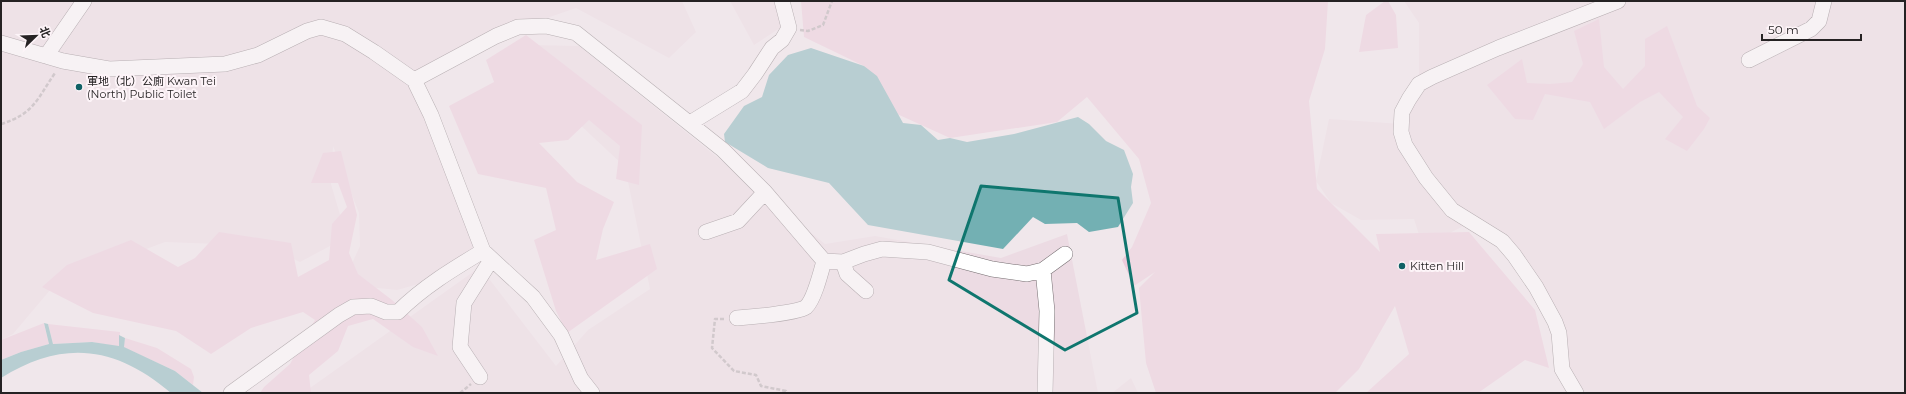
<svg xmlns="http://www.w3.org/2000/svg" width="1906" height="394" viewBox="0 0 1906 394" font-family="Montserrat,'Noto Sans SC',sans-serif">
	<rect width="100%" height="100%" fill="#f0e7eb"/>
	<path fill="#ecdbe3" d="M 1,1 L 682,1 L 696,32 L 669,58 L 576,8 L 515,29 L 416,84 L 483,251 L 440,278 L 397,290 L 358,286 L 348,272 L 360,246 L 359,213 L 333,146 L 331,184 L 346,235 L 330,246 L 300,262 L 267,246 L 165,242 L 56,283 L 13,334 L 1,340 Z
		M 730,1 L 774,1 L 783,26 L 754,45 Z
		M 1404,1 L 1905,1 L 1905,393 L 1577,393 L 1557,330 L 1506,246 L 1471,222 L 1442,237 L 1419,235 L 1414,219 L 1361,220 L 1331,203 L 1316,181 L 1329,119 L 1402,124 L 1419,84 L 1419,23 Z
		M 531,45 L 579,46 L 825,244 L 875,236 L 1001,258 L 1067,234 L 1098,393 L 303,393 L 480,267 L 556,366 L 588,330 L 650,289 L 625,167 L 514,63 Z
		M 1131,378 L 1138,393 L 1112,393 Z"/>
	<path fill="#eccada" d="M 801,1 L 1328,1 L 1325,49 L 1309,101 L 1317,189 L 1380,252 L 1376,234 L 1469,232 L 1535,310 L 1549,368 L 1525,360 L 1478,393 L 1366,393 L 1409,354 L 1395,306 L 1359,369 L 1335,393 L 1156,393 L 1146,363 L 1139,288 L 1155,272 L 1134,286 L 1122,260 L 1132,247 L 1151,203 L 1139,159 L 1087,97 L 1057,122 L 950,138 L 897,114 L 864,66 L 804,37 Z
		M 1385,1 L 1388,1 L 1396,15 L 1398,48 L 1359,52 L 1366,15 Z
		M 1599,19 L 1604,67 L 1623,89 L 1645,66 L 1645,39 L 1667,26 L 1697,106 L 1710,118 L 1704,129 L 1687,151 L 1665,139 L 1683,117 L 1659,92 L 1640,102 L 1604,129 L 1590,102 L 1545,94 L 1533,120 L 1515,119 L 1487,85 L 1522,59 L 1527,83 L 1550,84 L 1572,82 L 1583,64 L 1574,31 Z
		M 526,35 L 642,125 L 639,185 L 616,179 L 620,146 L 589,120 L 568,140 L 539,143 L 577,182 L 614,202 L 603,229 L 596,260 L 650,244 L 657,269 L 567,333 L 556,311 L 534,240 L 556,230 L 546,188 L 478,174 L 449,106 L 494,82 L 486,60 Z
		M 341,151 L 357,215 L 349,253 L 358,274 L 392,300 L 422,327 L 438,356 L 413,347 L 373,319 L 348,326 L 338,351 L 309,375 L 311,393 L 260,393 L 264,387 L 290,364 L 315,320 L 303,312 L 251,328 L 211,354 L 176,331 L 93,313 L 42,287 L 67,265 L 131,240 L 178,267 L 195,258 L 219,232 L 291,243 L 298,277 L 329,260 L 332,224 L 347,207 L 338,183 L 311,183 L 323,153 Z
		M 44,323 L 49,344 L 21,352 L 1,360 L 1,340 Z
		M 48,324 L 120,332 L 119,347 L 92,342 L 53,344 Z
		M 125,338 L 157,348 L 191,369 L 194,377 L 193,385 L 175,371 L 123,347 Z"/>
	<path fill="#73b0b3" d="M 811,48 L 864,66 L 877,76 L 903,123 L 921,125 L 938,140 L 950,138 L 967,142 L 1014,134 L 1078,117 L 1089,124 L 1106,141 L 1124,150 L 1133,174 L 1131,187 L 1133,203 L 1118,227 L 1089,232 L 1077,223 L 1045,224 L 1033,217 L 1003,249 L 868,225 L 829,183 L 768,168 L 725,142 L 724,134 L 744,106 L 762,97 L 769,75 L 788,55 Z
		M 44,323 L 48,324 L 53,344 L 92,342 L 119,346 L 119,335 L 125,338 L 124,347 L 175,371 L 203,393 L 171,393 C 116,346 63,339 1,378 L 1,360 L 21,352 L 49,344 Z"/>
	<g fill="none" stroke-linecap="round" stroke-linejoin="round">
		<defs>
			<path id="minor" d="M 1,43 L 63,61 L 109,69 L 225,64 L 258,55 L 307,31 L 321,27 L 345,34 L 374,52 L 414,80 L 431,115 L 483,251 L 533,297 L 561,335 L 581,379 L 592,393
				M 46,56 L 84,1
				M 1749,60 L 1811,29 L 1819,21 L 1824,1
				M 414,80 L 496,36 L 518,27 L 546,26 L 576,33 L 723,150 L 765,192 L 824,261 L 843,262 L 864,254 L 882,249 L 928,252 L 992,269 L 1027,274 L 1043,270 L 1065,254
				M 690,123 L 742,91 L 755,74 L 772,48 L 782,40 L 789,28 L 782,1
				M 706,232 L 738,221 L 765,192
				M 843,262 L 847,274 L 866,291
				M 1043,270 L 1047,311 L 1045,393
				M 737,318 C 750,317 798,313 806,307 C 814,300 821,272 824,261
				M 480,377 L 460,347 L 464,303 L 491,260
				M 231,393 L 339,315 L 353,307 L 371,306 L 386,312 L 398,312 C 423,287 453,269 483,251
				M 1576,393 L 1562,369 L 1559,333 L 1555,322 L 1536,287 L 1514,255 L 1502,241 L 1452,210 L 1426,178 L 1405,145 L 1401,132 L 1402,112 L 1409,99 L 1419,84 L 1432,77 L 1498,48 L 1618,1"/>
		</defs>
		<use href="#minor" stroke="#746d70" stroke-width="16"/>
		<path stroke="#aba4a7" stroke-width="2.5" stroke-dasharray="4 2" stroke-linecap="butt" d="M 800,30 L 808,31 L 823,25 L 832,1
			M 1,124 C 34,114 37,99 55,73
			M 724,319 L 715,319 L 712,348 L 734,371 L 756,375 L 761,386 L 786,391 L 786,393
			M 460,393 L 471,384"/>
		<use href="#minor" stroke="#fff" stroke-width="15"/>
	</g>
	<path d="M0 0H1906V394H0ZM 981,186 L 1118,198 L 1137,313 L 1065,350 L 949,280 Z" fill="#f0e7eb" fill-opacity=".55" fill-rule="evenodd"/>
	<path fill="none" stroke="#0f766e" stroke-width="3" stroke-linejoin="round" d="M 981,186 L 1118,198 L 1137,313 L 1065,350 L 949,280 Z"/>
	<g fill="#106165" stroke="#fdf4f8" stroke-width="1.5">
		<circle cx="79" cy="87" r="4"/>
		<circle cx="1402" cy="266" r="4"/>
	</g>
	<g text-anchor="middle" stroke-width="4" stroke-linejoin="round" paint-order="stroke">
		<g font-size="11" fill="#252223" stroke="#fdf4f8" text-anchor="start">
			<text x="87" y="85">軍地（北）公廁 Kwan Tei<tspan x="87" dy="13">(North) Public Toilet</tspan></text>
			<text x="1410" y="270">Kitten Hill</text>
		</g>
	</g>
	<rect width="1906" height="394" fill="none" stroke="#252223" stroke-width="4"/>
	<g transform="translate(36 36) rotate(67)" stroke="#fdf4f8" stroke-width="3" paint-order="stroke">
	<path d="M0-3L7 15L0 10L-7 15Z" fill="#252223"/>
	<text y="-6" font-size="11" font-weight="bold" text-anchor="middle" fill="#252223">北</text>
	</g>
	<path d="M1762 34v6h99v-6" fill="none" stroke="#252223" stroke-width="2"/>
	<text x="1768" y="34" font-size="12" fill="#252223" stroke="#fdf4f8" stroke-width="3" paint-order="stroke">50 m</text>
</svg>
